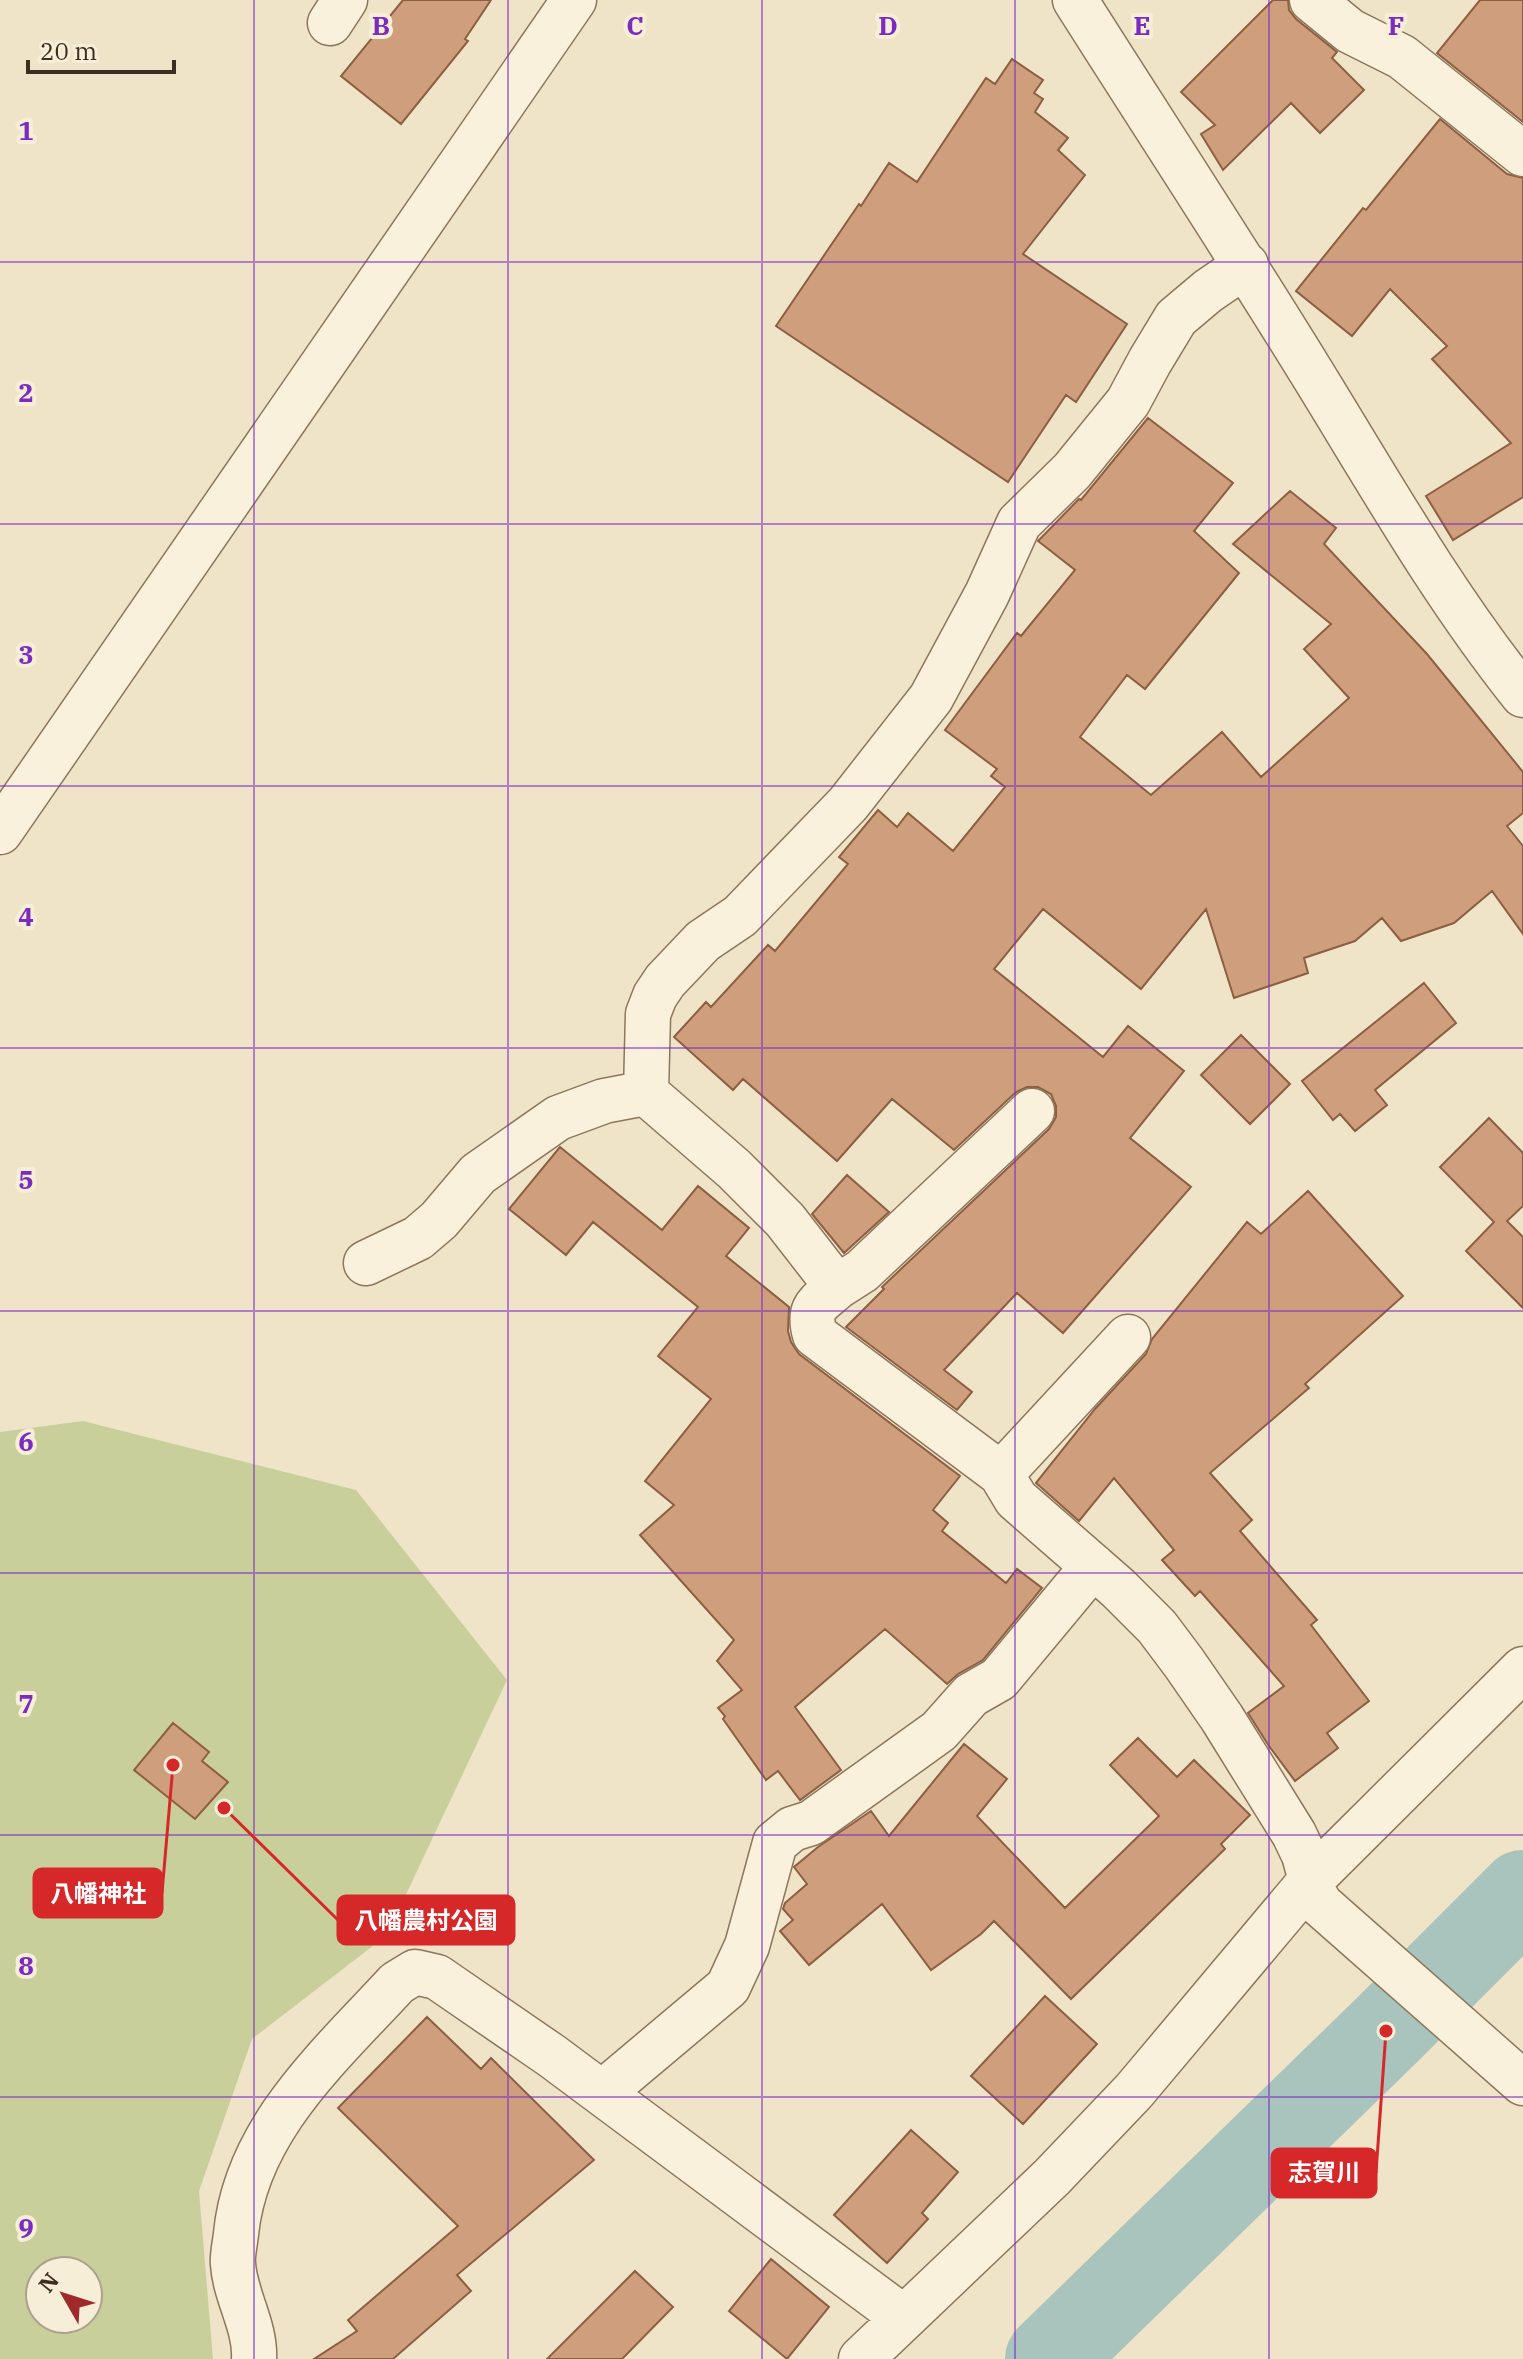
<svg xmlns="http://www.w3.org/2000/svg" width="1523" height="2359" viewBox="0 0 1523 2359" font-family="'IBM Plex Serif','Noto Sans JP',serif">
	<rect width="100%" height="100%" fill="#f0e4c8"/>
	<path fill="#c9cf9b" fill-rule="evenodd" d="M 83,1421 L 356,1490 L 507,1680 L 387,1935 L 252,2039 L 199,2191 L 213,2359 L 0,2359 L 0,1432 ZM 40,2271 L 88,2271 L 88,2319 L 40,2319 Z"/>
	<g fill="none" stroke-linecap="round" stroke-linejoin="round">
		<path stroke="#a9c4bc" stroke-width="88" d="M 1049,2359 L 1386,2031 L 1523,1894"/>
	</g>
	<path fill="#cf9f7d" stroke="#8d5f41" stroke-width="2" d="M 403,0 L 491,0 L 465,39 L 468,41 L 401,124 L 341,76 Z
		M 1273,0 L 1288,0 L 1289,10 L 1296,19 L 1337,52 L 1332,58 L 1364,90 L 1320,133 L 1291,103 L 1223,170 L 1201,134 L 1215,125 L 1181,92 Z
		M 1480,0 L 1523,0 L 1523,122 L 1437,53 Z
		M 1012,59 L 1043,80 L 1034,93 L 1043,99 L 1035,112 L 1068,138 L 1058,150 L 1085,175 L 1023,254 L 1127,324 L 1076,402 L 1066,395 L 1008,482 L 776,326 L 859,204 L 861,206 L 889,163 L 917,182 L 986,78 L 995,84 Z
		M 1440,119 L 1507,174 L 1523,178 L 1523,497 L 1453,540 L 1426,496 L 1511,443 L 1432,359 L 1447,346 L 1390,289 L 1352,336 L 1296,291 L 1363,208 L 1366,210 Z
		M 1148,418 L 1233,483 L 1194,531 L 1239,573 L 1145,689 L 1127,675 L 1080,737 L 1151,795 L 1222,732 L 1261,777 L 1349,698 L 1304,649 L 1331,624 L 1233,544 L 1290,491 L 1336,528 L 1324,544 L 1427,654 L 1523,772 L 1523,813 L 1507,826 L 1523,846 L 1523,934 L 1492,891 L 1454,923 L 1401,941 L 1382,918 L 1355,941 L 1304,958 L 1308,973 L 1234,998 L 1206,909 L 1141,989 L 1043,909 L 994,969 L 1103,1057 L 1128,1026 L 1184,1071 L 1130,1138 L 1191,1187 L 1063,1333 L 1017,1293 L 944,1370 L 972,1392 L 957,1410 L 846,1327 L 884,1289 L 882,1287 L 1049,1129 L 1056,1117 L 1056,1106 L 1051,1094 L 1038,1087 L 1027,1087 L 1016,1092 L 954,1150 L 892,1099 L 837,1161 L 743,1079 L 733,1090 L 674,1037 L 706,1002 L 711,1007 L 768,945 L 775,951 L 848,864 L 839,857 L 878,810 L 897,827 L 908,813 L 953,851 L 1005,787 L 991,776 L 997,769 L 945,730 L 1017,633 L 1021,636 L 1075,570 L 1038,541 L 1039,540 L 1079,499 L 1081,500 Z
		M 1424,983 L 1456,1023 L 1375,1090 L 1387,1105 L 1355,1131 L 1340,1114 L 1333,1120 L 1302,1081 Z
		M 1241,1035 L 1290,1084 L 1250,1124 L 1201,1075 Z
		M 1489,1118 L 1523,1153 L 1523,1206 L 1507,1221 L 1523,1237 L 1523,1308 L 1466,1251 L 1494,1222 L 1440,1167 Z
		M 560,1147 L 662,1230 L 698,1186 L 749,1228 L 726,1256 L 789,1307 L 788,1331 L 791,1342 L 799,1354 L 960,1476 L 933,1510 L 948,1523 L 942,1531 L 1006,1583 L 1017,1569 L 1042,1588 L 983,1660 L 958,1674 L 947,1684 L 885,1629 L 795,1707 L 841,1770 L 800,1800 L 778,1771 L 766,1780 L 723,1719 L 725,1716 L 718,1708 L 742,1690 L 717,1661 L 734,1640 L 640,1535 L 674,1505 L 645,1481 L 711,1399 L 658,1356 L 698,1307 L 593,1222 L 566,1255 L 509,1209 Z
		M 847,1175 L 889,1212 L 844,1253 L 812,1214 Z
		M 1308,1191 L 1403,1296 L 1305,1384 L 1309,1388 L 1210,1473 L 1252,1520 L 1240,1531 L 1317,1620 L 1311,1625 L 1369,1701 L 1327,1733 L 1338,1748 L 1295,1781 L 1269,1746 L 1248,1713 L 1284,1686 L 1200,1591 L 1195,1596 L 1162,1560 L 1174,1550 L 1114,1478 L 1079,1521 L 1036,1483 L 1095,1409 L 1146,1354 L 1152,1339 L 1247,1222 L 1261,1234 Z
		M 173,1723 L 209,1752 L 202,1761 L 228,1782 L 195,1819 L 134,1770 Z
		M 1138,1738 L 1177,1777 L 1194,1760 L 1250,1815 L 1221,1844 L 1225,1849 L 1071,1999 L 994,1921 L 981,1934 L 931,1970 L 882,1904 L 809,1965 L 780,1931 L 793,1920 L 783,1909 L 785,1903 L 807,1884 L 794,1867 L 818,1847 L 871,1811 L 889,1836 L 964,1744 L 1007,1779 L 977,1816 L 1065,1908 L 1159,1816 L 1110,1765 Z
		M 1045,1996 L 1097,2044 L 1023,2124 L 971,2076 Z
		M 427,2017 L 481,2069 L 491,2058 L 594,2160 L 457,2275 L 471,2291 L 393,2359 L 314,2359 L 357,2331 L 348,2320 L 458,2226 L 338,2108 Z
		M 911,2130 L 958,2172 L 922,2213 L 928,2219 L 887,2263 L 834,2215 Z
		M 771,2259 L 829,2307 L 787,2359 L 729,2311 Z
		M 635,2271 L 673,2307 L 622,2359 L 547,2359 Z"/>
	<g fill="none" stroke-linecap="round" stroke-linejoin="round">
		<defs>
			<path id="minor" d="M 1075,0 C 1153,123 1233,245 1310,370 C 1378,480 1442,594 1523,695
				M 1312,0 L 1350,31 L 1402,57 L 1523,154
				M 330,23 L 345,0
				M 1246,265 L 1208,291 L 1176,318 L 1150,361 L 1128,402 L 1072,471 L 1019,523 L 987,594 L 931,698 L 848,804 L 740,916 L 703,941 L 665,981 L 655,996 L 648,1014 L 646,1093 L 734,1169 L 785,1220 L 837,1287 C 818,1304 807,1307 815,1335 L 1001,1474 L 1016,1499 L 1118,1588 L 1157,1627 L 1184,1663 L 1222,1718 L 1294,1834 L 1304,1855 L 1315,1895 L 1321,1905 L 1523,2083
				M 0,832 L 574,0
				M 366,1263 L 418,1238 L 439,1220 L 478,1174 L 558,1118 L 604,1101 L 646,1093
				M 837,1287 L 862,1271 L 1032,1111
				M 1001,1474 L 1128,1337
				M 602,2093 L 728,1987 L 747,1946 L 775,1843 L 792,1829 L 811,1823 L 939,1731 L 971,1695 L 999,1679 L 1093,1566
				M 254,2359 C 256,2327 235,2296 233,2264 C 232,2255 235,2244 236,2234 C 246,2129 330,2056 397,1983 L 415,1972 L 437,1977 L 552,2056 L 904,2318
				M 861,2359 L 1052,2177 L 1134,2091 L 1312,1879 L 1523,1669"/>
		</defs>
		<use href="#minor" stroke="#8d765c" stroke-width="47"/>
		<use href="#minor" stroke="#faf1dc" stroke-width="44"/>
	</g>
	<path fill="none" stroke="#7b2cbf" stroke-width="2" stroke-opacity="0.55" d="M 254,0 L 254,2359M 508,0 L 508,2359M 762,0 L 762,2359M 1015,0 L 1015,2359M 1269,0 L 1269,2359M 0,262 L 1523,262M 0,524 L 1523,524M 0,786 L 1523,786M 0,1048 L 1523,1048M 0,1311 L 1523,1311M 0,1573 L 1523,1573M 0,1835 L 1523,1835M 0,2097 L 1523,2097"/>
	<g font-size="26" text-anchor="middle" font-weight="bold" fill="#7b2cbf" stroke="#f7eed8" stroke-width="8" stroke-linejoin="round" paint-order="stroke">
		<text x="381" y="35">B</text>
		<text x="635" y="35">C</text>
		<text x="888" y="35">D</text>
		<text x="1142" y="35">E</text>
		<text x="1396" y="35">F</text>
		<text x="26" y="140">1</text>
		<text x="26" y="402">2</text>
		<text x="26" y="664">3</text>
		<text x="26" y="926">4</text>
		<text x="26" y="1189">5</text>
		<text x="26" y="1451">6</text>
		<text x="26" y="1713">7</text>
		<text x="26" y="1975">8</text>
		<text x="26" y="2237">9</text>
	</g>
	<path fill="none" stroke="#d62828" stroke-width="3" d="M173 1765L162 1893M224 1808L338 1920M1386 2031L1376 2173"/>
	<g fill="#d62828" stroke="#f7eed8" stroke-width="3">
		<circle cx="173" cy="1765" r="8"/>
		<circle cx="224" cy="1808" r="8"/>
		<circle cx="1386" cy="2031" r="8"/>
	</g>
	<g fill="#d62828" stroke="#d62828" stroke-width="3">
		<rect x="34" y="1869" width="128" height="48" rx="8"/>
		<rect x="338" y="1896" width="176" height="48" rx="8"/>
		<rect x="1272" y="2149" width="104" height="48" rx="8"/>
	</g>
	<g font-size="24" text-anchor="middle" font-weight="bold" fill="#fff">
		<text x="98" y="1902">八幡神社</text>
		<text x="426" y="1929">八幡農村公園</text>
		<text x="1324" y="2181">志賀川</text>
	</g>
	<g transform="translate(64 2295) rotate(309)"><circle r="38" fill="#f7eed8" stroke="#ada18e" stroke-width="2"/>
	<path d="M0-6L14 30L0 20L-14 30Z" fill="#9e2a2b"/>
	<text y="-12" font-size="22" font-weight="bold" text-anchor="middle" fill="#3d2e20">N</text>
	</g>
	<path d="M28 60v12h146v-12" fill="none" stroke="#3d2e20" stroke-width="4"/>
	<text x="40" y="60" font-size="24" fill="#3d2e20" stroke="#f7eed8" stroke-width="6" paint-order="stroke">20 m</text>
</svg>
